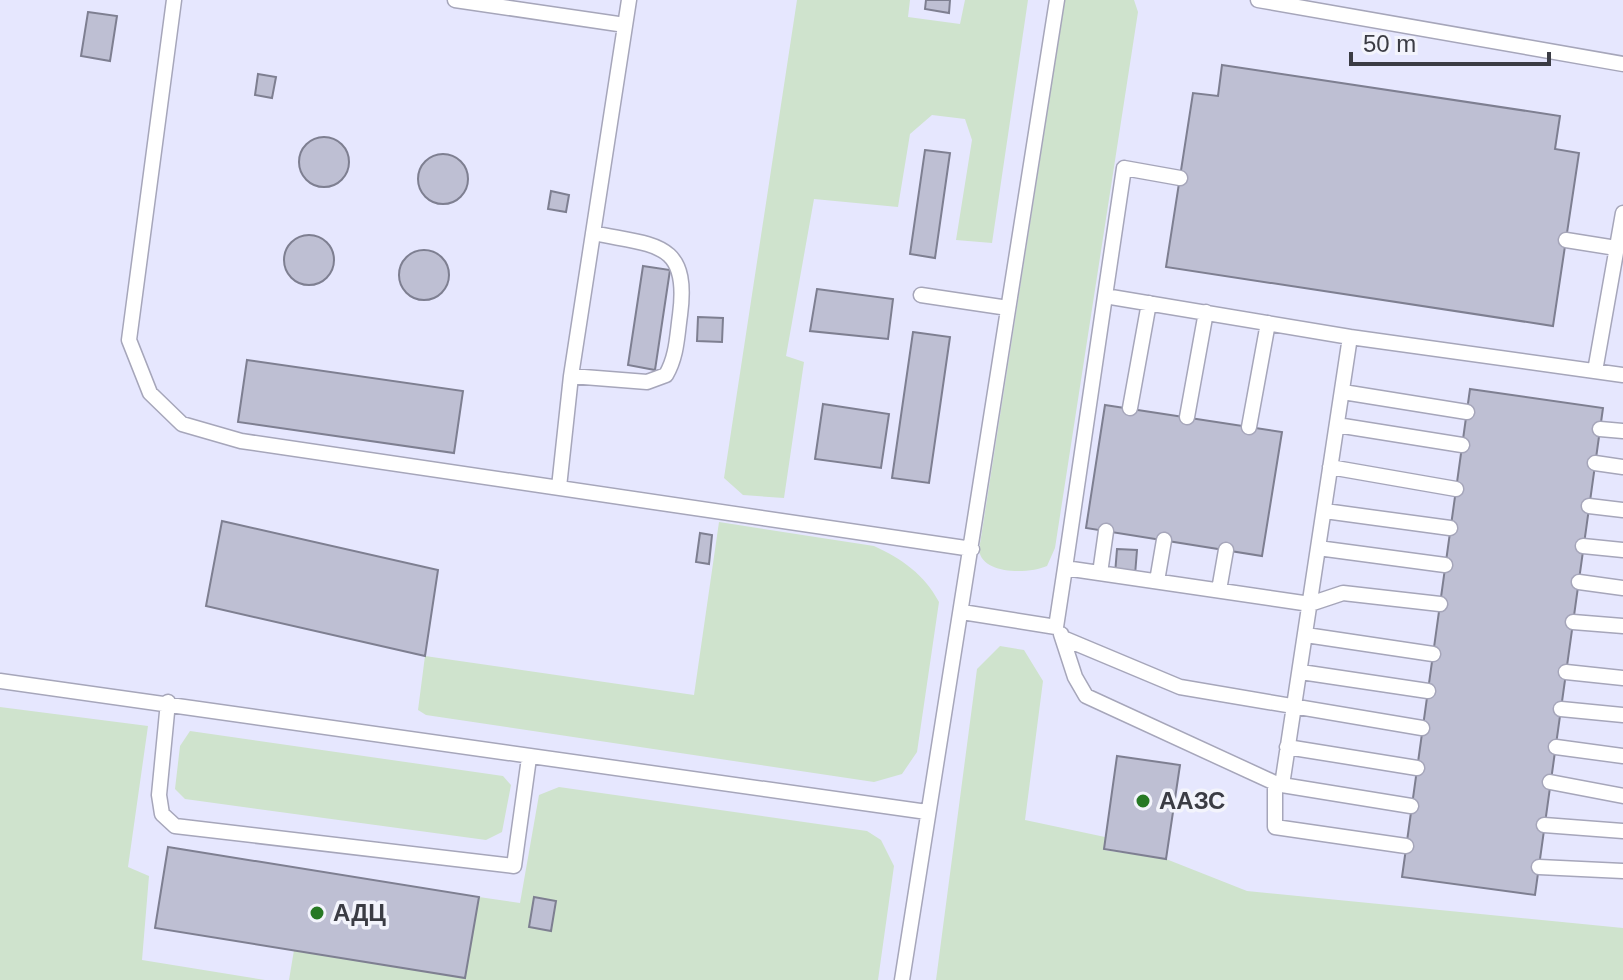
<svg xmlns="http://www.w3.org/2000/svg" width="1623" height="980" viewBox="0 0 1623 980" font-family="Helvetica,sans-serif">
	<rect width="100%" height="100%" fill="#f3f4fc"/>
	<path fill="#e6e7fe" d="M 0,0 L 1623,0 L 1623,980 L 0,980 Z"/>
	<path fill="#cfe3cd" d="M 797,0 L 910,0 L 908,17 L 960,24 L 965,0 L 1028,0 L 992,243 L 956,240 L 972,140 L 965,119 L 932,115 L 910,134 L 898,207 L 814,199 L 786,356 L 804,362 L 784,498 L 743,495 L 724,478 Z
		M 1065,0 L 1134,0 L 1138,12 L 1055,548 L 1047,566 C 1029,574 982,575 979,550 Z
		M 719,522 L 874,546 C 902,559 924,574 939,602 L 917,752 L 902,774 L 874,782 L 426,715 L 418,710 L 425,656 L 694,695 Z
		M 1000,646 L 1024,650 L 1043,681 L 1025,820 L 1105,837 L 1104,850 L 1166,859 L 1247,891 L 1623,928 L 1623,980 L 936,980 L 977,669 Z
		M 0,707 L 148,726 L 128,867 L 149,876 L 142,960 L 265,980 L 0,980 Z
		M 190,731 L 503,776 L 511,785 L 502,832 L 486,840 L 185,799 L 175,789 L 180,746 Z
		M 559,787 L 867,831 L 881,840 L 894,866 L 878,980 L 289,980 L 294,950 L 465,978 L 479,897 L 520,903 L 539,795 Z"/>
	<path fill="#bebfd3" stroke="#7e7f91" stroke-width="2" d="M 926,0 L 950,0 L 949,13 L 925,9 Z
		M 88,12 L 117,16 L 110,61 L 81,56 Z
		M 1222,65 L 1560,116 L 1555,149 L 1579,153 L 1553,326 L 1166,267 L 1193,93 L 1218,96 Z
		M 258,74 L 276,77 L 272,98 L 255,95 Z
		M299 162a25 25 0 1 1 50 0a25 25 0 1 1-50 0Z
		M 925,150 L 950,153 L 935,258 L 910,254 Z
		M418 179a25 25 0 1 1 50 0a25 25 0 1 1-50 0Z
		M 551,191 L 569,195 L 566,212 L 548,209 Z
		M284 260a25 25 0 1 1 50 0a25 25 0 1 1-50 0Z
		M399 275a25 25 0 1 1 50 0a25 25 0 1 1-50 0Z
		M 643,266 L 670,270 L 655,370 L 628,365 Z
		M 817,289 L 893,299 L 888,339 L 810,331 Z
		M 698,317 L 723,318 L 722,342 L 697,341 Z
		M 913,332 L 950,337 L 929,483 L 892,478 Z
		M 247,360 L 463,391 L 454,453 L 238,422 Z
		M 1470,389 L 1603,408 L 1535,895 L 1402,877 Z
		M 823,404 L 889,414 L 881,468 L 815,459 Z
		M 1105,405 L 1282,432 L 1262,556 L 1086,528 Z
		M 222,521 L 438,570 L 425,656 L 206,606 Z
		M 700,533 L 712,535 L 709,564 L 696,562 Z
		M 1117,549 L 1137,550 L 1135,575 L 1115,574 Z
		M 1117,756 L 1180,765 L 1166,859 L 1104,849 Z
		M 168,847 L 479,897 L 465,978 L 155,928 Z
		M 534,897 L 556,901 L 551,931 L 529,927 Z"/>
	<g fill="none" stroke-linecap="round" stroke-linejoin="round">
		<defs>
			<path id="service" d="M 174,0 L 129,340 L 150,393 L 182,424 L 241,441 L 972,549
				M 455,0 L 625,25
				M 1258,0 L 1623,64
				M 1566,240 L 1616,248
				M 921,295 L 1008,308
				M 1105,296 L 1124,168 L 1180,178
				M 1595,371 L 1623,213
				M 571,376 L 647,382 L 666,375 C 677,356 677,336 680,315 C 690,240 654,246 593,233
				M 1343,392 L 1467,412
				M 1130,408 L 1149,303
				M 1187,417 L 1206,312
				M 1337,425 L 1462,445
				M 1249,427 L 1268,323
				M 1600,429 L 1623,431
				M 1595,463 L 1623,467
				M 1330,467 L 1456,489
				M 559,487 L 571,376 L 629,0
				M 1589,506 L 1623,510
				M 1325,511 L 1450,528
				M 1583,546 L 1623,550
				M 1318,548 L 1445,565
				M 1065,568 L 1105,296 L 1350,337
				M 1100,573 L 1106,531
				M 1157,581 L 1164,540
				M 1579,582 L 1623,588
				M 1219,590 L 1226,550
				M 962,612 L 1056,627 L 1065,568 L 1310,604 L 1343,593 L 1440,604
				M 1573,622 L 1623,626
				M 1061,634 L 1075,677 L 1086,696 L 1275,783
				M 1306,635 L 1433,654
				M 1063,638 L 1180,687 L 1422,728
				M 1301,672 L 1428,691
				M 1566,672 L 1623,678
				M 0,681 L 927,812
				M 168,702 L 159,795 L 162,814 L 175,826 L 514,866 L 529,758
				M 1561,709 L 1623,715
				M 1287,747 L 1417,768
				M 1556,747 L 1623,756
				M 1550,782 L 1623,796
				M 1275,783 L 1282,785 L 1350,337 L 1623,375
				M 1275,783 L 1275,827 L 1406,846
				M 1282,785 L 1411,806
				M 1544,825 L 1623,831
				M 1539,867 L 1623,871
				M 902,980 L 1057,0"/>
		</defs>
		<use href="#service" stroke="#a6a6ba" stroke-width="17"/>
		<use href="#service" stroke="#fff" stroke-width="14"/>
	</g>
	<g fill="#277924" stroke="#f3f4fc" stroke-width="3">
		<circle cx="1143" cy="801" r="8"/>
		<circle cx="317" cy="913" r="8"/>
	</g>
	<g text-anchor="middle" stroke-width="7" stroke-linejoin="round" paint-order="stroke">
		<g font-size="24" font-weight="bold" fill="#3b3c44" stroke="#f3f4fc" text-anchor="start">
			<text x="1159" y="809">ААЗС</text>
			<text x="333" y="921">АДЦ</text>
		</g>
	</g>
	<path d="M1351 52v12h198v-12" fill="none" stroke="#3b3c44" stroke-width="4"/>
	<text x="1363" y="52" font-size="24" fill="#3b3c44" stroke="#f3f4fc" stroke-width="6" paint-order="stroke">50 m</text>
</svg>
